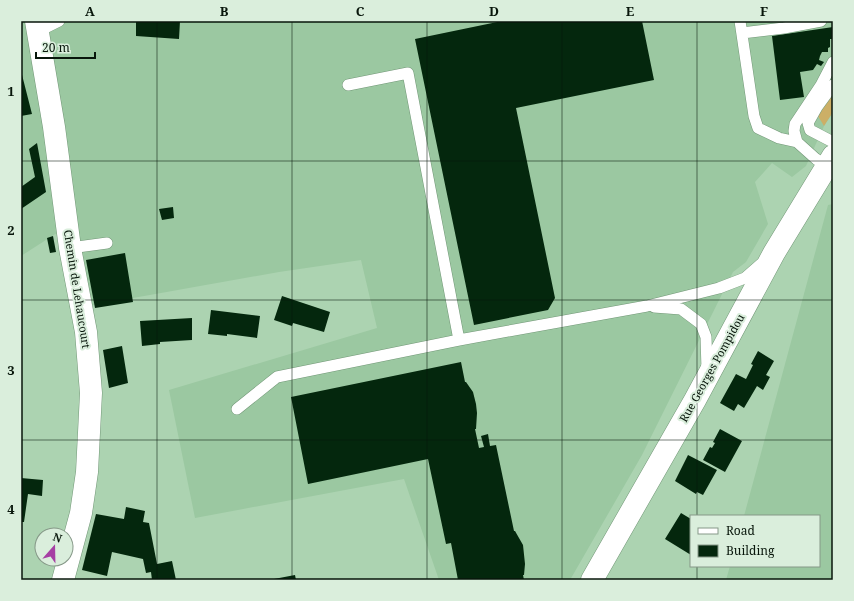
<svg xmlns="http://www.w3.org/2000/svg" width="854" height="601" viewBox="0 0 854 601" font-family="'Noto Serif',serif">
	<rect width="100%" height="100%" fill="#acd3b1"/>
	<path fill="#9bc8a1" d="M 21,21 L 833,21 L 833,112 L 824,126 L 806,166 L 792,177 L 772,163 L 755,182 L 768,224 L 746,262 L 733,272 L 642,455 L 570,580 L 439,580 L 404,479 L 195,518 L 169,390 L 377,328 L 361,260 L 279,272 L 77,308 L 63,229 L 21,256 Z
		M 833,204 L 833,580 L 726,580 L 730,566 L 819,566 L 819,516 L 744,516 L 828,205 Z"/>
	<path fill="#ccaf66" d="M 833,94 L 833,112 L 824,126 L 818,116 Z"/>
	<path fill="#04270d" d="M 136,21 L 180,21 L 179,39 L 136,36 Z
		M 502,21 L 642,21 L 654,80 L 516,108 L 555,298 L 548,310 L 474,325 L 415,39 Z
		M 833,27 L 833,39 L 830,39 L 830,47 L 828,48 L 828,52 L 822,52 L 820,56 L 819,60 L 824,62 L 821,66 L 817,64 L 813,70 L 800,72 L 804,97 L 780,100 L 772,36 Z
		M 21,71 L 32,114 L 21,116 Z
		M 37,143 L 46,192 L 21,209 L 21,187 L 35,177 L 29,149 Z
		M 173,207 L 174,218 L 162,220 L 159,209 Z
		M 53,236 L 56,252 L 50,253 L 47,238 Z
		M 125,253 L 133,302 L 95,308 L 86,260 Z
		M 282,296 L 330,312 L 324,332 L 293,323 L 292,326 L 274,320 Z
		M 211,310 L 260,316 L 257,338 L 227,334 L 227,336 L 208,334 Z
		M 192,318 L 192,340 L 160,342 L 160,344 L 142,346 L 140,321 Z
		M 122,346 L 128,383 L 109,388 L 103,350 Z
		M 758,351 L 774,361 L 766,375 L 770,377 L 763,390 L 757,386 L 744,408 L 738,404 L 734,411 L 720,403 L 736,374 L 746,379 L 753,365 L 751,364 Z
		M 461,362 L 465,382 L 466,382 L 473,392 L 476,404 L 477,413 L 476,429 L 475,429 L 479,448 L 484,447 L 481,436 L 488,434 L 490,446 L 496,445 L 514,531 L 515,531 L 523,545 L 525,564 L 524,575 L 523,575 L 524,580 L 458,580 L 451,543 L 446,544 L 428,459 L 308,484 L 291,397 Z
		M 720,429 L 742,441 L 725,472 L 703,460 L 710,447 L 712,448 L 715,443 L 713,442 Z
		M 688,455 L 717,470 L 703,495 L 697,492 L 696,494 L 675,481 Z
		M 21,478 L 43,480 L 42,496 L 28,494 L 24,522 L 21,522 Z
		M 126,507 L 145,511 L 143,522 L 149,523 L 157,564 L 172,561 L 176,580 L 152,580 L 151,572 L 146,573 L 143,559 L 112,552 L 107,576 L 82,570 L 96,514 L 124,519 Z
		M 681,513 L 691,519 L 691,555 L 665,539 Z
		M 295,575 L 296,580 L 274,580 L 274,579 Z"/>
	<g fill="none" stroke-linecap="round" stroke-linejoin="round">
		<defs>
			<path id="service" d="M 740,21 L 754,116 L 758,128 L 779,138 L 797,142 L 816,159 L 827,166
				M 37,32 L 59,21
				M 742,33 L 784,28 L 821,21
				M 348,85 L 408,73 L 459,340
				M 833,85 L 817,107 L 808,123 L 810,130 L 833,142
				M 797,142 L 794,131 L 795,124 L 821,85 L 833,62
				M 70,248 L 107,243
				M 654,307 L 681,309 L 701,324 L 706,337 L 707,369
				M 237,409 L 277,377 L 459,340 L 647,306 L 719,288 L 745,278 L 761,264"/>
			<path id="minor" d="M 36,21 L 54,127 L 70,248 L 86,332 L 91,393 L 87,472 L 81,513 L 63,580"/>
			<path id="secondary" d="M 592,580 L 695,400 L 774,253 L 833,156"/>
		</defs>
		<use href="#service" stroke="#729777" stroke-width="12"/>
		<use href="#minor" stroke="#729777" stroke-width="23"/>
		<use href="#secondary" stroke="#729777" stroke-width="23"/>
		<use href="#service" stroke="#fff" stroke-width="11"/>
		<use href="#minor" stroke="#fff" stroke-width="22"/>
		<use href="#secondary" stroke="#fff" stroke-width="22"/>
	</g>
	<path fill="none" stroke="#08160b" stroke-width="1" stroke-opacity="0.55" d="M 157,21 L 157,580M 292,21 L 292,580M 427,21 L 427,580M 562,21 L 562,580M 697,21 L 697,516M 21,161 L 833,161M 21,300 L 833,300M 21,440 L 833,440M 697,566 L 697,580"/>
	<g text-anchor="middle" stroke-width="4" stroke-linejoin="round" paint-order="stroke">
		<g font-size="11" fill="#08160b" stroke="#daeedc">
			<text transform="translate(77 289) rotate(81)" y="4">Chemin de Lehaucourt</text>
			<text transform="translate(712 368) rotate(-61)" y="4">Rue Georges Pompidou</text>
		</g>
	</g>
	<rect width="854" height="601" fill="none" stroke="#daeedc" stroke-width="44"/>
	<rect x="690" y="515" width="130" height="52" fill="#daeedc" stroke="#869888"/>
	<rect x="698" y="528" width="20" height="6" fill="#ffffff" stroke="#869888"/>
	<text x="726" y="535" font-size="12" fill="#08160b">Road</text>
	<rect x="698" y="545" width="20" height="12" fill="#04270d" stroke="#869888"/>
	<text x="726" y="555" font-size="12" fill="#08160b">Building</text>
	<g transform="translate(54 547) rotate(20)"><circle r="19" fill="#daeedc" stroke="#869888"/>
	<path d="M0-3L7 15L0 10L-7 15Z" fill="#a63fa4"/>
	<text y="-6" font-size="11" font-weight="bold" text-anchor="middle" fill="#08160b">N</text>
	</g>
	<path d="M36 52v6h59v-6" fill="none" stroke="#08160b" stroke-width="2"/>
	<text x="42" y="52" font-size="12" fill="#08160b" stroke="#daeedc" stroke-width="3" paint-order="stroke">20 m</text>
	<rect x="22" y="22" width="810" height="557" fill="none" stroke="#08160b" stroke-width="1.5"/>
	<g font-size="13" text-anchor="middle" font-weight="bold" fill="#08160b">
		<text x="90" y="16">A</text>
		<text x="224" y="16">B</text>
		<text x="360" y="16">C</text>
		<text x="494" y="16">D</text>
		<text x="630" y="16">E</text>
		<text x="764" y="16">F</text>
		<text x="11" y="96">1</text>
		<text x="11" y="235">2</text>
		<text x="11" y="375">3</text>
		<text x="11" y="514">4</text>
	</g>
</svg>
